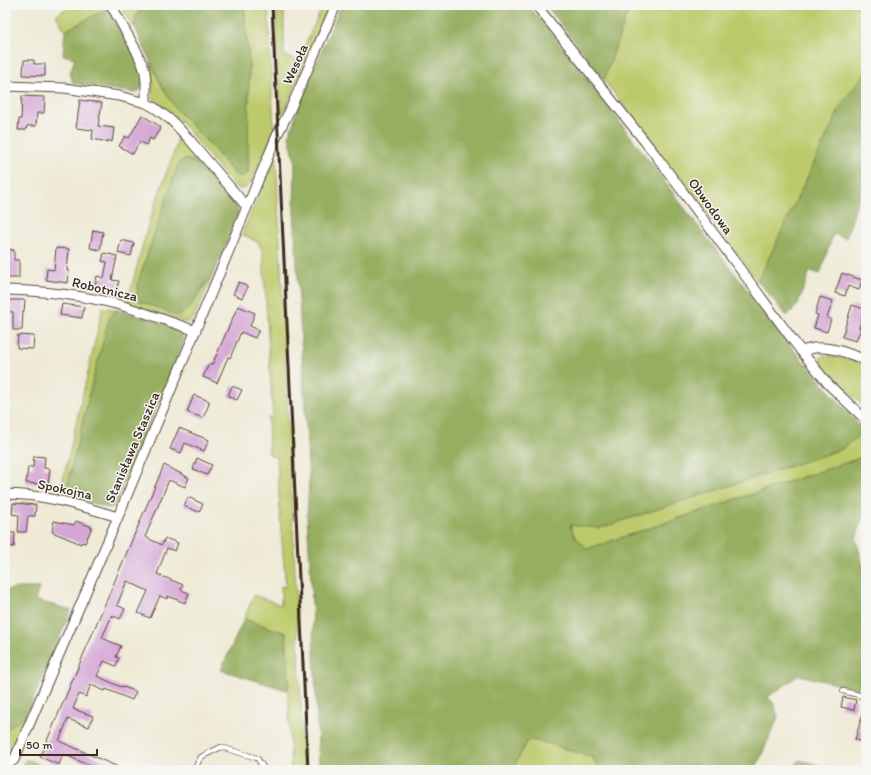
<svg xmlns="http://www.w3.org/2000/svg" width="871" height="775" viewBox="0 0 871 775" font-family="Itim,sans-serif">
	<rect width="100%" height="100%" fill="#f6f6f2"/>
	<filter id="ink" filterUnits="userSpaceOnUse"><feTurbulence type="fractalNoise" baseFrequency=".025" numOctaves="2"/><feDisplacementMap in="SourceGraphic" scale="8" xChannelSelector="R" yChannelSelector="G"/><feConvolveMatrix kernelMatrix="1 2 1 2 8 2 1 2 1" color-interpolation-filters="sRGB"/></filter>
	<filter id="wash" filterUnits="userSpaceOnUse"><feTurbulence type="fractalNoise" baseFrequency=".012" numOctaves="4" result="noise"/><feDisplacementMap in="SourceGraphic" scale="16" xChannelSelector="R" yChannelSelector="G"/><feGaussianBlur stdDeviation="0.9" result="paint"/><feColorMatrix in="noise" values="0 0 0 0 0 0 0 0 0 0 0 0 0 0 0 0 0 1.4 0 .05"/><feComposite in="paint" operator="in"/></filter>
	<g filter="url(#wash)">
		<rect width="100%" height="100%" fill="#efead6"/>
		<path fill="#bdca6c" stroke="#7c7a45" d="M 72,5 L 107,5 L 108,8 L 65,31 L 56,15 Z
			M 128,5 L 149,5 L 141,9 L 134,23 L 136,27 L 132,26 L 122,8 Z
			M 244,5 L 268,5 L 274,131 L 252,181 C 248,188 241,192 234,186 L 182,123 L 171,112 L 156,102 L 153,98 L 152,92 L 153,83 L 150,62 L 161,84 L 176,109 L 214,149 L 235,175 L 248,172 L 249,64 Z
			M 276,5 L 296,5 L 284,10 L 284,55 L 298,61 L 323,5 L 329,5 L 284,112 L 281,114 L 278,61 Z
			M 630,5 L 866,5 L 866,72 L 843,102 L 758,281 L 604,80 Z
			M 177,132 L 192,148 L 205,167 C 197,162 185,155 178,165 L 138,282 L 137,293 L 139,301 L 190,307 L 207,282 L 211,279 L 194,318 L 189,322 L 183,322 L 127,303 L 149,222 L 177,143 Z
			M 276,155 L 304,770 L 291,770 L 288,692 L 287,690 L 289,686 L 286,633 L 244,619 L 254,595 L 281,605 L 281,586 L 286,587 L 281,531 L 277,458 L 269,454 L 268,417 L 273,419 L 263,253 L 259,243 L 242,234 Z
			M 103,307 L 118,310 L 113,313 L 92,383 L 65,495 L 60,493 Z
			M 824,355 L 850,360 L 866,365 L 866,408 L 824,369 L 819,359 Z
			M 864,431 L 866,432 L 866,456 L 587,549 L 574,535 L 570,525 L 600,528 L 842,449 Z
			M 27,714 L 14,747 L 10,751 L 5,753 L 5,729 L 7,729 Z
			M 528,740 L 543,742 L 592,757 L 600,770 L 512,770 Z
			M 28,760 L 48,769 L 50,770 L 20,770 L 25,761 Z"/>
		<path fill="#96ae60" stroke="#686c3f" d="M 149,5 L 244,5 L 249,64 L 248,173 L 242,177 L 235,175 L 214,149 L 176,109 L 161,84 L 140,39 L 134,23 L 136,15 L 141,9 Z
			M 341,5 L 528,5 L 577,65 L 710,242 L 797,354 L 864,431 L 842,449 L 600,528 L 570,525 L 574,535 L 587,549 L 866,456 L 866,510 L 861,521 L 856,539 L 866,576 L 866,660 L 858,689 L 799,675 L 768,697 L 774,704 L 778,717 L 755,770 L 600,770 L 592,757 L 543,742 L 528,740 L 512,770 L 319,770 L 311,580 L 307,517 L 309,482 L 294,210 L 295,160 L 289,136 L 302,97 Z
			M 546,5 L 630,5 L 604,80 L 576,43 Z
			M 108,8 C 118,25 146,67 142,86 C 141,90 138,91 136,93 L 73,83 L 70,73 L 75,58 L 63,55 L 65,31 Z
			M 866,72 L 866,175 L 846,238 L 833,234 L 820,274 L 810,271 L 797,306 L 787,316 L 758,281 L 843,102 Z
			M 184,160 L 193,161 L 205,167 L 237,206 L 238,211 L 238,216 L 211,279 L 206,282 L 190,307 L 178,316 L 139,301 L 137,293 L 138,282 L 178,165 L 180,162 Z
			M 118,310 C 131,314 173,324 180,333 C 183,336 183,340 183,344 L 116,504 L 113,507 L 109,508 L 65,495 L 92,383 L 109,319 L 113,313 Z
			M 17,588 L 39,588 L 35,600 L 71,610 L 27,714 L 7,729 L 5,729 L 5,591 Z
			M 244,619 L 286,633 L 289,686 L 287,690 L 221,670 Z
			M 799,760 L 836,769 L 835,770 L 792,770 Z"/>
		<g id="blocks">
			<path fill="#d5a7d6" d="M 24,60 L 34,60 L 34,64 L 45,64 L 45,76 L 23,75 Z
				M 22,96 L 45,97 L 44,113 L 37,113 L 36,126 L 27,126 L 26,130 L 18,130 L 19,119 L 21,119 Z
				M 80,100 L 102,103 L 98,126 L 114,128 L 112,142 L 108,140 L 108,142 L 92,139 L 93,130 L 76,128 Z
				M 142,115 L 161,127 L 153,140 L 150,138 L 146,145 L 140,141 L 133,154 L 119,146 L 125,136 L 129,138 Z
				M 93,230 L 103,232 L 100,250 L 90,248 Z
				M 121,240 L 134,243 L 131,256 L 118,253 Z
				M 56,248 L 69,249 L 67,271 L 69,271 L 68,283 L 46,280 L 47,269 L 54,270 Z
				M 5,249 L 14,250 L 14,260 L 19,260 L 19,278 L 5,278 Z
				M 104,253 L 117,256 L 112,280 L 119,281 L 116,292 L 95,287 L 97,276 L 104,278 L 107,262 L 102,261 Z
				M 842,273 L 862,280 L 859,290 L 848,286 L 845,296 L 835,293 Z
				M 239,282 L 248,287 L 242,298 L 233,294 Z
				M 820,297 L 833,301 L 827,318 L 831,319 L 827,332 L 814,328 L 818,315 L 815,314 Z
				M 5,300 L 25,300 L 24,311 L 23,311 L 22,330 L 13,330 L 13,312 L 5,311 Z
				M 62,304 L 84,307 L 82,318 L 60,315 Z
				M 852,305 L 864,309 L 859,328 L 861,328 L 856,341 L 842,337 Z
				M 238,306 L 255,313 L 250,326 L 259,330 L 255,338 L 241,332 L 230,358 L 228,357 L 217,383 L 203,377 L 209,364 L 212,365 Z
				M 18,335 L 34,336 L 33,349 L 17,348 Z
				M 232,386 L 242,390 L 237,400 L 228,396 Z
				M 194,395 L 209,401 L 209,404 L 203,418 L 187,412 Z
				M 179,428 L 209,440 L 204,451 L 185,443 L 181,453 L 170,449 Z
				M 34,456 L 45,457 L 44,468 L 50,469 L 48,485 L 26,483 L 28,467 L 33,467 Z
				M 197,458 L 212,465 L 207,475 L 193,469 Z
				M 164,465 L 189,478 L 185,487 L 169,480 L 145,537 L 162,545 L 165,538 L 178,543 L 175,551 L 167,548 L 157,574 L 183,585 L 181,590 L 189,593 L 185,603 L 168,596 L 167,599 L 160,596 L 150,618 L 138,613 L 148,591 L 127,581 L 117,605 L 125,609 L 120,619 L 112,615 L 102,638 L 121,646 L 116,657 L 119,658 L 116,666 L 104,661 L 97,676 L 121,687 L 122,686 L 136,692 L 132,700 L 106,689 L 105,691 L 91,685 L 86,697 L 79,694 L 73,709 L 93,716 L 89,727 L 68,719 L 59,741 L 125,770 L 100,770 L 63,754 L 59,765 L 40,757 Z
				M 188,497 L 203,504 L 199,512 L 184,506 Z
				M 13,503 L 36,505 L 35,516 L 28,516 L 26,532 L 18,532 L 19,515 L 12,514 Z
				M 54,521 L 74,525 L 76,521 L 92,527 L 85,543 L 82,542 L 81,544 L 52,532 Z
				M 6,533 L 15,533 L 14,547 L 5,546 Z
				M 843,697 L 856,700 L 854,710 L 841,707 Z
				M 864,709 L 866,709 L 866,742 L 855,740 Z"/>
		</g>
	</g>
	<g filter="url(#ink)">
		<use href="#blocks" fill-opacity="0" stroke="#56473a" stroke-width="1"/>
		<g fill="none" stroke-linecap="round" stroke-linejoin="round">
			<defs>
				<path id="service" d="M 843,691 L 866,697
					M 194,770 L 201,757 L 221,747 L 257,758 L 265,770"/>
				<path id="minor" d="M 111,5 L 136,50 L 142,63 L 145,72 L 146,82 L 146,103
					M 536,5 L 654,153 L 801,351 L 829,385 L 866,420
					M 5,86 L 64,88 L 119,96 L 146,103 L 155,108 L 172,121 L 189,139 L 247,207
					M 5,290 C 44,291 83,295 120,305 C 146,313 171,322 196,331
					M 801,351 C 805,350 809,349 814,348 C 831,346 850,354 866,360
					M 5,494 C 44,494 81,506 118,517
					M 5,766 L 14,760 L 32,718 L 118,517 L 247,207 L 278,133 L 289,112 L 336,5"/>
			</defs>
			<use href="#service" stroke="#56473a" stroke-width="6"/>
			<use href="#minor" stroke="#56473a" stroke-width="11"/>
			<use href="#service" stroke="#fff" stroke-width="4.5"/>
			<use href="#minor" stroke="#fff" stroke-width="9"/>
			<path stroke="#3b2a1e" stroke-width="3" d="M 272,5 L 308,770"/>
		</g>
	</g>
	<g text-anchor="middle" stroke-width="3" stroke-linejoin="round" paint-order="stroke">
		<g font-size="14" fill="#3b2a1e" stroke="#f6f6f2">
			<text transform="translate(295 64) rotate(-66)" y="5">Wesoła</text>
			<text transform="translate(711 206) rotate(54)" y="5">Obwodowa</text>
			<text transform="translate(105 289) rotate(13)" y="5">Robotnicza</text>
			<text transform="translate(132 447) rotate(-67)" y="5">Stanisława Staszica</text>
			<text transform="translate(65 489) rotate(12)" y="5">Spokojna</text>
		</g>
	</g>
	<rect width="871" height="775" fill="none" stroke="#f6f6f2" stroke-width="20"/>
	<path d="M20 749v6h77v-6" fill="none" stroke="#3b2a1e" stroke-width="2"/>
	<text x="26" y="749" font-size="12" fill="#3b2a1e" stroke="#f6f6f2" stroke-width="3" paint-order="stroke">50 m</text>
</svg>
